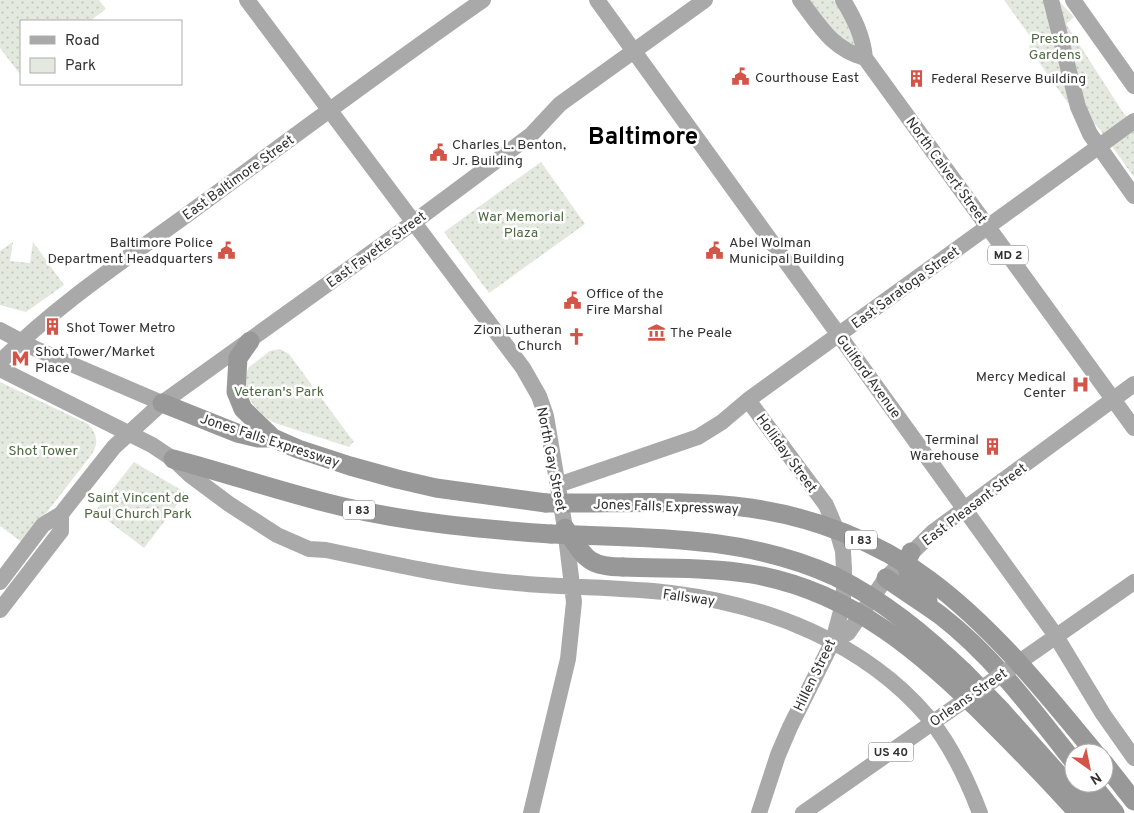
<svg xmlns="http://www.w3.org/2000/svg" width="1134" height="813" viewBox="0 0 1134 813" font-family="Overpass,sans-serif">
	<defs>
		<pattern id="green-dots" width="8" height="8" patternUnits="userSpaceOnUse" patternTransform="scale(1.25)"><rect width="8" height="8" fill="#e3e9de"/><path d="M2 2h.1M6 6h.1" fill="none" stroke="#c3c8bf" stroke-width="1.8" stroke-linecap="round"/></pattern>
	</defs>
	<rect width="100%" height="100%" fill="#fff"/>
	<path fill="url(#green-dots)" d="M 0,0 L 99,0 L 106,9 L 90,21 L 21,21 L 21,72 L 19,73 L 0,48 Z
		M 809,0 L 834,0 L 851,23 L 859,49 C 837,42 823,17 809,0 Z
		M 1004,0 L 1058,0 L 1074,17 L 1066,24 L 1124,114 L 1134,123 L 1134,177 L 1098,127 L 1068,103 L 1029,48 L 1032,39 Z
		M 541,162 L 585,224 L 489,293 L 444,232 Z
		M 13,242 L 10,261 L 30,263 L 33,242 L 64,285 L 26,312 L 0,305 L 0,251 Z
		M 280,349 L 289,354 L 350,437 L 354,441 L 349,447 L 275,423 C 256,413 237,390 249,367 L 270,351 Z
		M 0,382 L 88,424 C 97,433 99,443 92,454 L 23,543 L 0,526 Z
		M 134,462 L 186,493 L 144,548 L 98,513 L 97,509 Z"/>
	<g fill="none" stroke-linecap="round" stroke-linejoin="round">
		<path stroke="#a9a9a9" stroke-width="16" d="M 247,0 L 523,368 L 539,396 L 546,416 L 565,528 L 574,602 L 568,659 L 531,813
			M 597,0 L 1054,633 L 1103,714 L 1134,758
			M 800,0 C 819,25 832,49 865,58
			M 843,0 C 854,18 863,36 865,58 L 1134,428
			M 1051,0 L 1078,107 L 1090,134 L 1134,196
			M 1073,0 L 1134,86
			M 0,330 L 36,349 L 162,403
			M 0,362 C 59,302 131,256 199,206 C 293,137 387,67 483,0
			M 0,369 L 152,445 L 173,459 L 190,475 L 229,504 L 277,535 L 309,549 L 326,550 C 389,563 452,578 516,583 C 568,588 620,587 671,593 C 767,605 864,642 928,717 C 951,745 967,779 980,813
			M 748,400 L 826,505 L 837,531 L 843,551 L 844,569 L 844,590 L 841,611 L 833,641 L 790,727 L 778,755 L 759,813
			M 558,485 L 698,437 L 722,422 L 748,400 L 1134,121
			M 0,582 L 43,525 L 61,514 L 114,447 L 162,403 L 414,222 L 531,135 L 560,104 L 705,0
			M 0,610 L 61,531 L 61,514
			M 833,641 L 848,633 L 886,578 L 933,532 L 1134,384"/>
		<path stroke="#989898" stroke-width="19" d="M 250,341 L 238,358 L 236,392 L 243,409 L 273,438
			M 162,403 L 237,433 L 258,438 L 273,438 L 298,449 L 350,466 L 397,479 L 436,488 L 546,503
			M 173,459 C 230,474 287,494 344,507 C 412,523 481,529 551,534
			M 565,528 C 584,556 586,567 623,567
			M 911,552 C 910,555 907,559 907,563 C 906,577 920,591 928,601
			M 886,578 C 904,591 922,602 940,615 C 992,655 1033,710 1074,762
			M 964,672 L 1002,711 L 1093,813
			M 1104,763 L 1134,801
			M 1091,783 L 1115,813"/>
		<path stroke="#a9a9a9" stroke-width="16" d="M 803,813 L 1134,582"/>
		<path stroke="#989898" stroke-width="19" d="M 546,503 C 614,504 683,499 750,508 C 813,517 877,541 928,579 C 991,625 1046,693 1095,753
			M 551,534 C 646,538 745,535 834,576 C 883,600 925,635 964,672
			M 623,567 C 665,569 709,567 751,574 C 852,591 925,655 994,725 C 1023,754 1051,783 1078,813"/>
	</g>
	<defs>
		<symbol id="civic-bare" viewBox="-9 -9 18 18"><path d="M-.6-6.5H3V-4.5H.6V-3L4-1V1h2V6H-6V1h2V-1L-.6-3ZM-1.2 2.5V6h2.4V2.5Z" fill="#d45448" stroke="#fff" stroke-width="2.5" paint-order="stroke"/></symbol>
		<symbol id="building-bare" viewBox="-9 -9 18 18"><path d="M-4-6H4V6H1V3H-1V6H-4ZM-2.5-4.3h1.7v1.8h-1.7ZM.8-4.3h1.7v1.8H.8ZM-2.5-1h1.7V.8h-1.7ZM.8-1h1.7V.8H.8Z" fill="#d45448" stroke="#fff" stroke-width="2.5" paint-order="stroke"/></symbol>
		<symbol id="museum-bare" viewBox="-9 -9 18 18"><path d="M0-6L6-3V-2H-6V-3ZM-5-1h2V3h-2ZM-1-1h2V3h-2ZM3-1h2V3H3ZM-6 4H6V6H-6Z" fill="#d45448" stroke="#fff" stroke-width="2.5" paint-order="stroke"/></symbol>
		<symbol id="church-bare" viewBox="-9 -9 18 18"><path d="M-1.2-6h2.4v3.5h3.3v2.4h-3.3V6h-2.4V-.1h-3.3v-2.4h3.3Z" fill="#d45448" stroke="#fff" stroke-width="2.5" paint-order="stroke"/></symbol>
		<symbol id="metro-bare" viewBox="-9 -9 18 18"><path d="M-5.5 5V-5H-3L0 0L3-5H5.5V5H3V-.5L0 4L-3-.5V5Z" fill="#d45448" stroke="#fff" stroke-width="2.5" paint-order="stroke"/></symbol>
		<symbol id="hospital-bare" viewBox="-9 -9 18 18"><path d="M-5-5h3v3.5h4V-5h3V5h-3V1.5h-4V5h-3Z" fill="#d45448" stroke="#fff" stroke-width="2.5" paint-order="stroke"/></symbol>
	</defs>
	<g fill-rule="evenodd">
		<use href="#civic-bare" x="728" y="64" width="25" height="25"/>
		<use href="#building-bare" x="904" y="66" width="25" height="25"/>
		<use href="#civic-bare" x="426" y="140" width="25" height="25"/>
		<use href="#civic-bare" x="214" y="238" width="25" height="25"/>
		<use href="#civic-bare" x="702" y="238" width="25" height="25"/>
		<use href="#civic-bare" x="560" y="288" width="25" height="25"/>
		<use href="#building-bare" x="40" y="314" width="25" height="25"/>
		<use href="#museum-bare" x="644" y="320" width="25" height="25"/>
		<use href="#church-bare" x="564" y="324" width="25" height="25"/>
		<use href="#metro-bare" x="8" y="346" width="25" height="25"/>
		<use href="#hospital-bare" x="1068" y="372" width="25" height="25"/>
		<use href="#building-bare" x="980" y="434" width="25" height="25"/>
	</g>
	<g text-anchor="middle" stroke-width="5" stroke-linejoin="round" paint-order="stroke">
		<g fill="#fff" stroke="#6f6f6f" stroke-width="1">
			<rect x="988" y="245.5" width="40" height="19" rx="4"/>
			<rect x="343" y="500.5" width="32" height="19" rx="4"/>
			<rect x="845" y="530.5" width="32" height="19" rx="4"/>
			<rect x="868.5" y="742.5" width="45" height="19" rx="4"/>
		</g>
		<g font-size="12" font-weight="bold" fill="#313131">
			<text x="1008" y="259">MD 2</text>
			<text x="359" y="514">I 83</text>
			<text x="861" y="544">I 83</text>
			<text x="891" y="756">US 40</text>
		</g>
		<g font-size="14" fill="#4f6943" stroke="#fff">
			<text x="1055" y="43">Preston<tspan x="1055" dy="16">Gardens</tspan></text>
			<text x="521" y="221">War Memorial<tspan x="521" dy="16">Plaza</tspan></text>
			<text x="279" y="396">Veteran's Park</text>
			<text x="43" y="455">Shot Tower</text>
			<text x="138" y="502">Saint Vincent de<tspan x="138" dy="16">Paul Church Park</tspan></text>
		</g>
		<g font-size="14" fill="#313131" stroke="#fff" text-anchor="start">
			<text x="755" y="82">Courthouse East</text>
			<text x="931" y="83">Federal Reserve Building</text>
			<text x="452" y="149">Charles L. Benton,<tspan x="452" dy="16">Jr. Building</tspan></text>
			<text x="213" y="247" text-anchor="end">Baltimore Police<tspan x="213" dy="16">Department Headquarters</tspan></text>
			<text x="729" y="247">Abel Wolman<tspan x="729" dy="16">Municipal Building</tspan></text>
			<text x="586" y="298">Office of the<tspan x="586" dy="16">Fire Marshal</tspan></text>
			<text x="66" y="332">Shot Tower Metro</text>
			<text x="562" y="334" text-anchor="end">Zion Lutheran<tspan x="562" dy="16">Church</tspan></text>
			<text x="670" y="337">The Peale</text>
			<text x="35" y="356">Shot Tower/Market<tspan x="35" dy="16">Place</tspan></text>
			<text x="1066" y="381" text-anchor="end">Mercy Medical<tspan x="1066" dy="16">Center</tspan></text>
			<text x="979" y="444" text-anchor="end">Terminal<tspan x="979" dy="16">Warehouse</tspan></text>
		</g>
		<g font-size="14" fill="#313131" stroke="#fff">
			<text transform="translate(947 170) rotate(54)" y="5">North Calvert Street</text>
			<text transform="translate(238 177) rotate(-36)" y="5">East Baltimore Street</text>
			<text transform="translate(376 249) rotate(-36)" y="5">East Fayette Street</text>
			<text transform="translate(905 287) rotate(-36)" y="5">East Saratoga Street</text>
			<text transform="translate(869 376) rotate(54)" y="5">Guilford Avenue</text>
			<text transform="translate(270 440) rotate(18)" y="5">Jones Falls Expressway</text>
			<text transform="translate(787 453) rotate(54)" y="5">Holliday Street</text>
			<text transform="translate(552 459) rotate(79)" y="5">North Gay Street</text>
			<text transform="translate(974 504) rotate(-37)" y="5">East Pleasant Street</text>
			<text transform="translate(666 506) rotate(2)" y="5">Jones Falls Expressway</text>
			<text transform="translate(689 597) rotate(8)" y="5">Fallsway</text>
			<text transform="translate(814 675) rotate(-64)" y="5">Hillen Street</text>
			<text transform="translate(968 697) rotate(-35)" y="5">Orleans Street</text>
		</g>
		<g font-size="24" font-weight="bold" fill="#000" stroke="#fff">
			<text x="643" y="144">Baltimore</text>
		</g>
	</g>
	<rect x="20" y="20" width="162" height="65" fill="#ffffff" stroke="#adadad"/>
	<rect x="30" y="36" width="25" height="8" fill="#a9a9a9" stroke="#adadad"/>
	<text x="65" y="45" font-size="15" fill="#313131">Road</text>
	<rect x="30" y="58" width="25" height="15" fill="#e3e9de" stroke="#adadad"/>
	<text x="65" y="70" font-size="15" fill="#313131">Park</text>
	<g transform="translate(1089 768) rotate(147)"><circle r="24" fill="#ffffff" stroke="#adadad"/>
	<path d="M0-4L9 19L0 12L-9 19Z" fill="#d45448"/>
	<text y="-8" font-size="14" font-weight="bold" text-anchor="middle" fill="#313131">N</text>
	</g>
</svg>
